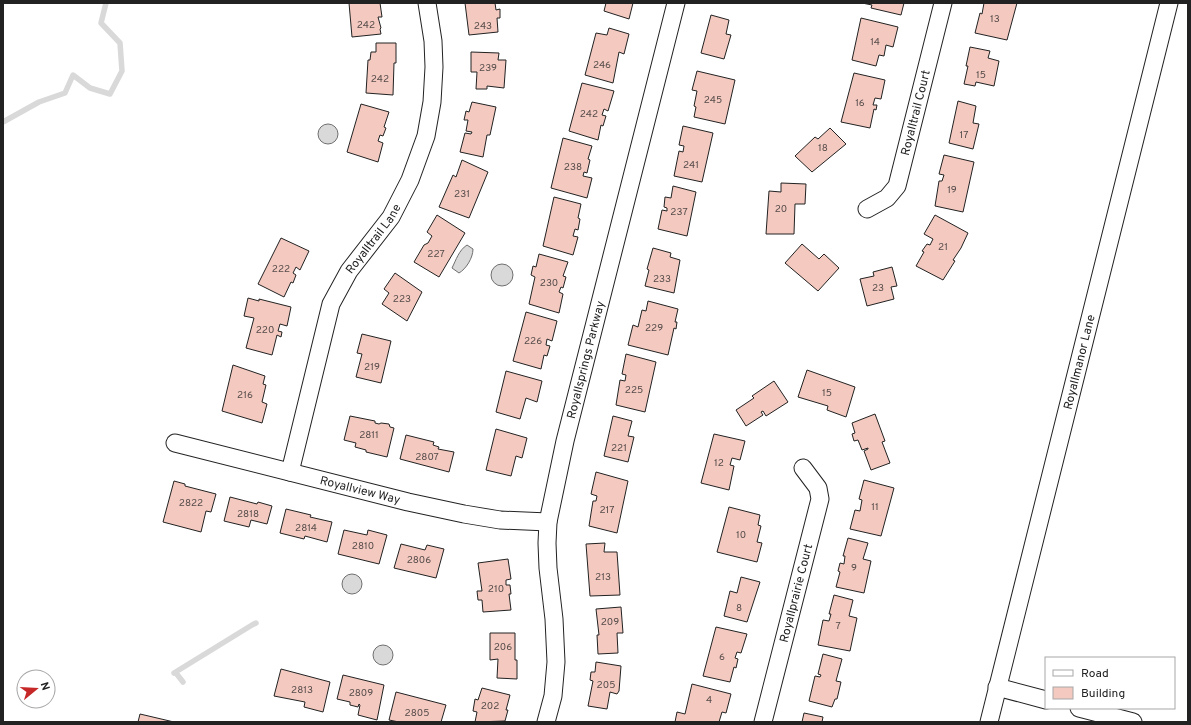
<svg xmlns="http://www.w3.org/2000/svg" width="1191" height="725" viewBox="0 0 1191 725" font-family="Overpass,sans-serif">
	<rect width="100%" height="100%" fill="#fff"/>
	<path fill="#d9d9d9" stroke="#6f6f6f" d="M318 134a10 10 0 1 1 20 0a10 10 0 1 1-20 0Z
		M 467,245 L 473,249 C 473,258 466,269 459,273 L 452,268 C 456,260 459,250 467,245 Z
		M491 275a11 11 0 1 1 22 0a11 11 0 1 1-22 0Z
		M342 584a10 10 0 1 1 20 0a10 10 0 1 1-20 0Z
		M373 655a10 10 0 1 1 20 0a10 10 0 1 1-20 0Z"/>
	<g fill="none" stroke-linecap="round" stroke-linejoin="round">
		<path stroke="#d9d9d9" stroke-width="5.5" d="M 3,122 L 39,102 L 65,93 L 73,75 L 90,88 L 110,94 L 122,71 L 120,43 L 101,23 L 106,3
			M 174,673 L 252,625 L 256,623
			M 176,673 L 183,682"/>
	</g>
	<path fill="#f3c9c0" stroke="#222" d="M 349,3 L 380,3 L 382,17 L 378,17 L 381,28 L 380,29 L 381,34 L 352,37 Z
		M 465,3 L 495,3 L 496,10 L 500,9 L 500,18 L 497,18 L 498,32 L 469,35 Z
		M 606,3 L 633,3 L 629,19 L 604,11 Z
		M 862,3 L 904,3 L 901,15 L 871,8 L 872,5 Z
		M 984,3 L 1017,3 L 1007,40 L 975,33 L 980,13 L 982,14 Z
		M 711,15 L 729,20 L 726,34 L 731,35 L 724,59 L 701,53 Z
		M 861,18 L 898,27 L 893,47 L 886,45 L 884,56 L 879,55 L 876,66 L 852,60 Z
		M 609,28 L 629,34 L 624,54 L 619,52 L 613,83 L 585,75 L 596,33 L 607,35 Z
		M 376,43 L 396,43 L 396,63 L 394,63 L 393,95 L 366,93 L 368,60 L 370,60 L 371,52 L 376,52 Z
		M 970,47 L 990,51 L 988,58 L 999,61 L 994,86 L 976,82 L 975,86 L 964,84 L 968,66 L 966,66 Z
		M 471,52 L 499,53 L 498,60 L 506,60 L 504,88 L 487,86 L 487,89 L 476,89 L 477,72 L 471,72 Z
		M 697,71 L 735,80 L 725,124 L 694,117 L 696,107 L 694,106 L 697,91 L 692,90 Z
		M 854,73 L 885,80 L 881,99 L 875,98 L 873,105 L 877,105 L 876,110 L 874,109 L 870,128 L 841,122 Z
		M 582,83 L 614,91 L 608,111 L 604,109 L 602,115 L 606,116 L 603,126 L 601,125 L 598,140 L 569,131 Z
		M 958,101 L 976,106 L 973,123 L 979,124 L 973,149 L 949,143 Z
		M 472,102 L 496,107 L 490,135 L 487,135 L 483,157 L 460,152 L 465,133 L 471,134 L 472,132 L 466,131 L 468,120 L 464,120 L 466,111 L 469,112 Z
		M 361,104 L 389,112 L 384,127 L 386,128 L 383,136 L 380,135 L 378,141 L 383,143 L 378,162 L 347,152 Z
		M 683,126 L 713,133 L 702,182 L 674,176 L 679,151 L 683,152 L 684,146 L 679,145 Z
		M 830,128 L 846,144 L 812,172 L 795,156 L 815,137 L 818,139 Z
		M 563,138 L 592,146 L 588,159 L 590,160 L 587,173 L 584,172 L 583,176 L 592,178 L 587,198 L 551,188 Z
		M 944,155 L 974,162 L 963,212 L 935,206 L 939,181 L 942,181 L 944,175 L 939,174 Z
		M 462,160 L 488,172 L 469,218 L 439,207 L 453,175 L 456,177 Z
		M 781,183 L 806,184 L 805,204 L 795,204 L 794,234 L 766,234 L 769,191 L 781,192 Z
		M 673,186 L 696,192 L 687,236 L 658,229 L 662,210 L 667,211 L 667,208 L 664,207 L 665,197 L 671,198 Z
		M 554,197 L 581,204 L 578,218 L 580,219 L 578,230 L 575,229 L 573,236 L 578,237 L 573,255 L 543,246 Z
		M 437,215 L 465,233 L 439,277 L 414,262 L 424,245 L 428,243 L 432,236 L 427,232 Z
		M 935,215 L 968,233 L 961,248 L 953,260 L 955,261 L 943,280 L 916,266 L 924,252 L 922,251 L 927,244 L 930,245 L 933,239 L 924,234 Z
		M 281,238 L 309,251 L 300,270 L 296,267 L 293,273 L 296,275 L 293,283 L 291,282 L 284,297 L 258,284 Z
		M 802,244 L 819,259 L 824,254 L 839,268 L 818,291 L 785,263 Z
		M 653,248 L 671,253 L 670,257 L 680,260 L 674,293 L 645,286 L 649,270 L 647,269 Z
		M 539,254 L 568,262 L 563,276 L 566,277 L 563,288 L 561,287 L 559,292 L 563,294 L 559,313 L 529,304 L 535,277 L 531,275 L 533,266 L 536,267 Z
		M 892,267 L 897,286 L 891,287 L 894,299 L 867,306 L 860,279 L 874,276 L 873,272 Z
		M 395,273 L 422,292 L 407,321 L 382,304 L 389,293 L 384,289 Z
		M 248,298 L 259,301 L 259,299 L 291,307 L 287,326 L 280,324 L 278,331 L 282,332 L 281,337 L 277,335 L 272,355 L 246,348 L 254,318 L 244,316 Z
		M 648,301 L 678,309 L 675,322 L 677,322 L 676,329 L 674,328 L 668,355 L 628,345 L 633,325 L 638,327 L 642,310 L 646,311 Z
		M 526,312 L 557,321 L 552,341 L 547,339 L 546,345 L 550,346 L 547,356 L 544,355 L 541,369 L 513,361 Z
		M 362,334 L 391,341 L 381,383 L 356,377 L 362,354 L 357,353 Z
		M 626,354 L 656,362 L 645,412 L 616,405 L 620,380 L 625,381 L 626,375 L 622,374 Z
		M 233,365 L 265,376 L 263,384 L 266,385 L 262,402 L 267,404 L 262,423 L 222,411 Z
		M 807,370 L 855,387 L 846,417 L 827,410 L 828,406 L 798,397 Z
		M 506,371 L 542,381 L 537,402 L 526,398 L 520,419 L 496,412 Z
		M 774,381 L 788,402 L 766,416 L 763,411 L 761,412 L 763,415 L 746,426 L 736,410 L 754,398 L 752,396 Z
		M 875,414 L 885,441 L 882,442 L 890,463 L 871,470 L 864,451 L 868,449 L 868,448 L 862,450 L 858,440 L 854,441 L 852,434 L 855,433 L 852,423 Z
		M 350,416 L 375,421 L 375,423 L 379,424 L 381,423 L 389,424 L 390,427 L 394,428 L 387,457 L 366,452 L 366,450 L 355,447 L 356,443 L 344,440 Z
		M 613,416 L 632,421 L 628,436 L 634,437 L 628,462 L 604,456 Z
		M 496,429 L 527,438 L 522,458 L 516,456 L 511,476 L 486,470 Z
		M 714,434 L 745,441 L 740,460 L 732,458 L 730,465 L 734,466 L 729,490 L 701,483 Z
		M 406,435 L 434,442 L 433,445 L 439,447 L 438,449 L 454,452 L 449,472 L 400,459 Z
		M 596,472 L 628,481 L 617,533 L 589,526 L 593,501 L 596,501 L 597,496 L 591,494 Z
		M 864,480 L 894,488 L 881,536 L 850,529 L 855,510 L 860,511 L 862,500 L 859,499 Z
		M 174,481 L 185,484 L 185,486 L 216,494 L 211,512 L 206,511 L 201,532 L 163,522 Z
		M 230,497 L 257,504 L 258,502 L 272,506 L 267,524 L 251,520 L 249,527 L 224,521 Z
		M 729,507 L 760,515 L 758,525 L 761,526 L 757,542 L 762,543 L 757,562 L 717,552 Z
		M 286,509 L 311,515 L 310,517 L 332,522 L 327,542 L 305,536 L 304,539 L 280,533 Z
		M 344,530 L 367,535 L 368,530 L 387,535 L 379,564 L 338,554 Z
		M 848,538 L 868,543 L 863,559 L 871,561 L 864,593 L 836,587 L 840,572 L 838,571 L 840,563 L 844,564 L 845,556 L 843,556 Z
		M 605,543 L 604,552 L 617,552 L 620,595 L 590,596 L 586,544 Z
		M 401,544 L 425,550 L 427,545 L 444,549 L 436,578 L 394,568 Z
		M 508,559 L 511,579 L 506,580 L 506,585 L 510,585 L 511,594 L 509,594 L 511,610 L 483,612 L 482,600 L 478,600 L 477,591 L 482,591 L 478,563 Z
		M 741,577 L 760,582 L 747,622 L 724,616 L 730,591 L 737,593 Z
		M 834,595 L 853,600 L 849,616 L 857,618 L 850,651 L 818,645 L 823,620 L 829,621 L 831,614 L 829,614 Z
		M 621,607 L 623,633 L 617,633 L 618,653 L 598,654 L 597,635 L 599,635 L 596,609 Z
		M 716,627 L 747,634 L 741,653 L 737,652 L 735,658 L 738,659 L 736,668 L 734,667 L 730,682 L 703,676 Z
		M 490,633 L 515,633 L 515,660 L 517,660 L 517,679 L 497,678 L 498,659 L 490,660 Z
		M 823,654 L 842,659 L 836,681 L 841,682 L 837,699 L 835,699 L 832,707 L 809,701 L 815,676 L 820,677 L 821,675 L 818,674 Z
		M 596,662 L 621,666 L 619,691 L 617,694 L 610,692 L 607,709 L 588,706 L 593,681 L 590,680 L 591,672 L 595,672 Z
		M 281,669 L 330,682 L 323,712 L 304,707 L 305,702 L 274,696 Z
		M 343,675 L 384,685 L 377,720 L 358,715 L 360,705 L 359,704 L 358,707 L 350,705 L 350,702 L 337,699 Z
		M 692,684 L 731,694 L 726,713 L 722,712 L 719,722 L 675,722 L 677,712 L 685,714 Z
		M 482,688 L 510,695 L 506,710 L 508,710 L 505,721 L 475,722 L 477,712 L 473,711 L 475,699 L 478,700 Z
		M 396,692 L 446,705 L 441,722 L 399,722 L 389,720 Z
		M 804,713 L 823,717 L 822,722 L 802,722 Z
		M 140,714 L 174,722 L 138,722 Z"/>
	<g fill="none" stroke-linecap="round" stroke-linejoin="round">
		<defs>
			<g id="minor">
				<path id="s1" d="M 867,209 L 887,198 L 897,186 L 943,3"/>
				<path id="s2" d="M 175,443 L 408,502 L 464,514 L 500,520 L 548,522"/>
				<path id="s3" d="M 290,472 L 331,304 L 349,271 L 391,217 L 410,180 L 426,136 L 432,102 L 434,67 L 433,41 L 427,3"/>
				<path d="M 997,687 L 1046,700"/>
				<path d="M 1079,708 L 1133,722"/>
				<path id="s4" d="M 546,722 L 553,696 L 556,662 L 554,619 L 548,568 L 547,543 L 548,522 L 565,441 L 676,3"/>
				<path id="s5" d="M 763,722 L 820,499 L 818,488 L 803,468"/>
				<path id="s6" d="M 989,722 L 1169,3"/>
			</g>
		</defs>
		<use href="#minor" stroke="#222" stroke-width="19"/>
		<use href="#minor" stroke="#fff" stroke-width="17"/>
	</g>
	<g text-anchor="middle" stroke-width="3" stroke-linejoin="round" paint-order="stroke">
		<g font-size="10" fill="#564c4a">
			<text x="995" y="22">13</text>
			<text x="366" y="28">242</text>
			<text x="483" y="29">243</text>
			<text x="875" y="45">14</text>
			<text x="602" y="68">246</text>
			<text x="488" y="71">239</text>
			<text x="981" y="78">15</text>
			<text x="380" y="82">242</text>
			<text x="713" y="103">245</text>
			<text x="860" y="106">16</text>
			<text x="589" y="117">242</text>
			<text x="964" y="138">17</text>
			<text x="823" y="151">18</text>
			<text x="691" y="168">241</text>
			<text x="573" y="170">238</text>
			<text x="952" y="193">19</text>
			<text x="462" y="197">231</text>
			<text x="781" y="212">20</text>
			<text x="679" y="215">237</text>
			<text x="943" y="250">21</text>
			<text x="436" y="257">227</text>
			<text x="281" y="272">222</text>
			<text x="662" y="282">233</text>
			<text x="549" y="286">230</text>
			<text x="878" y="291">23</text>
			<text x="402" y="302">223</text>
			<text x="654" y="331">229</text>
			<text x="265" y="333">220</text>
			<text x="533" y="344">226</text>
			<text x="372" y="370">219</text>
			<text x="634" y="393">225</text>
			<text x="827" y="396">15</text>
			<text x="245" y="398">216</text>
			<text x="369" y="438">2811</text>
			<text x="619" y="451">221</text>
			<text x="427" y="460">2807</text>
			<text x="719" y="466">12</text>
			<text x="191" y="506">2822</text>
			<text x="875" y="510">11</text>
			<text x="607" y="513">217</text>
			<text x="248" y="517">2818</text>
			<text x="306" y="531">2814</text>
			<text x="741" y="538">10</text>
			<text x="363" y="549">2810</text>
			<text x="419" y="563">2806</text>
			<text x="854" y="571">9</text>
			<text x="603" y="580">213</text>
			<text x="496" y="592">210</text>
			<text x="739" y="611">8</text>
			<text x="610" y="625">209</text>
			<text x="838" y="629">7</text>
			<text x="503" y="650">206</text>
			<text x="722" y="660">6</text>
			<text x="606" y="688">205</text>
			<text x="302" y="693">2813</text>
			<text x="361" y="696">2809</text>
			<text x="709" y="703">4</text>
			<text x="490" y="709">202</text>
			<text x="417" y="716">2805</text>
		</g>
		<g font-size="12" fill="#222" stroke="#fff">
			<text dy="4" stroke="none"><textPath href="#s1" startOffset="114">Royalltrail Court</textPath></text>
			<text dy="4" stroke="none"><textPath href="#s3" startOffset="251">Royalltrail Lane</textPath></text>
			<text dy="4" stroke="none"><textPath href="#s4" startOffset="368">Royallsprings Parkway</textPath></text>
			<text dy="4" stroke="none"><textPath href="#s6" startOffset="371">Royallmanor Lane</textPath></text>
			<text dy="4" stroke="none"><textPath href="#s2" startOffset="191">Royallview Way</textPath></text>
			<text dy="4" stroke="none"><textPath href="#s5" startOffset="133">Royallprairie Court</textPath></text>
		</g>
	</g>
	<rect width="1191" height="725" fill="none" stroke="#222222" stroke-width="8"/>
	<rect x="1045" y="657" width="130" height="52" fill="#ffffff" stroke="#a7a7a7"/>
	<rect x="1053" y="670" width="20" height="6" fill="#ffffff" stroke="#a7a7a7"/>
	<text x="1081" y="677" font-size="12" fill="#222222">Road</text>
	<rect x="1053" y="687" width="20" height="12" fill="#f3c9c0" stroke="#a7a7a7"/>
	<text x="1081" y="697" font-size="12" fill="#222222">Building</text>
	<g transform="translate(36 689) rotate(72)"><circle r="19" fill="#ffffff" stroke="#a7a7a7"/>
	<path d="M0-3L7 15L0 10L-7 15Z" fill="#c62828"/>
	<text y="-6" font-size="11" font-weight="bold" text-anchor="middle" fill="#222222">N</text>
	</g>
</svg>
